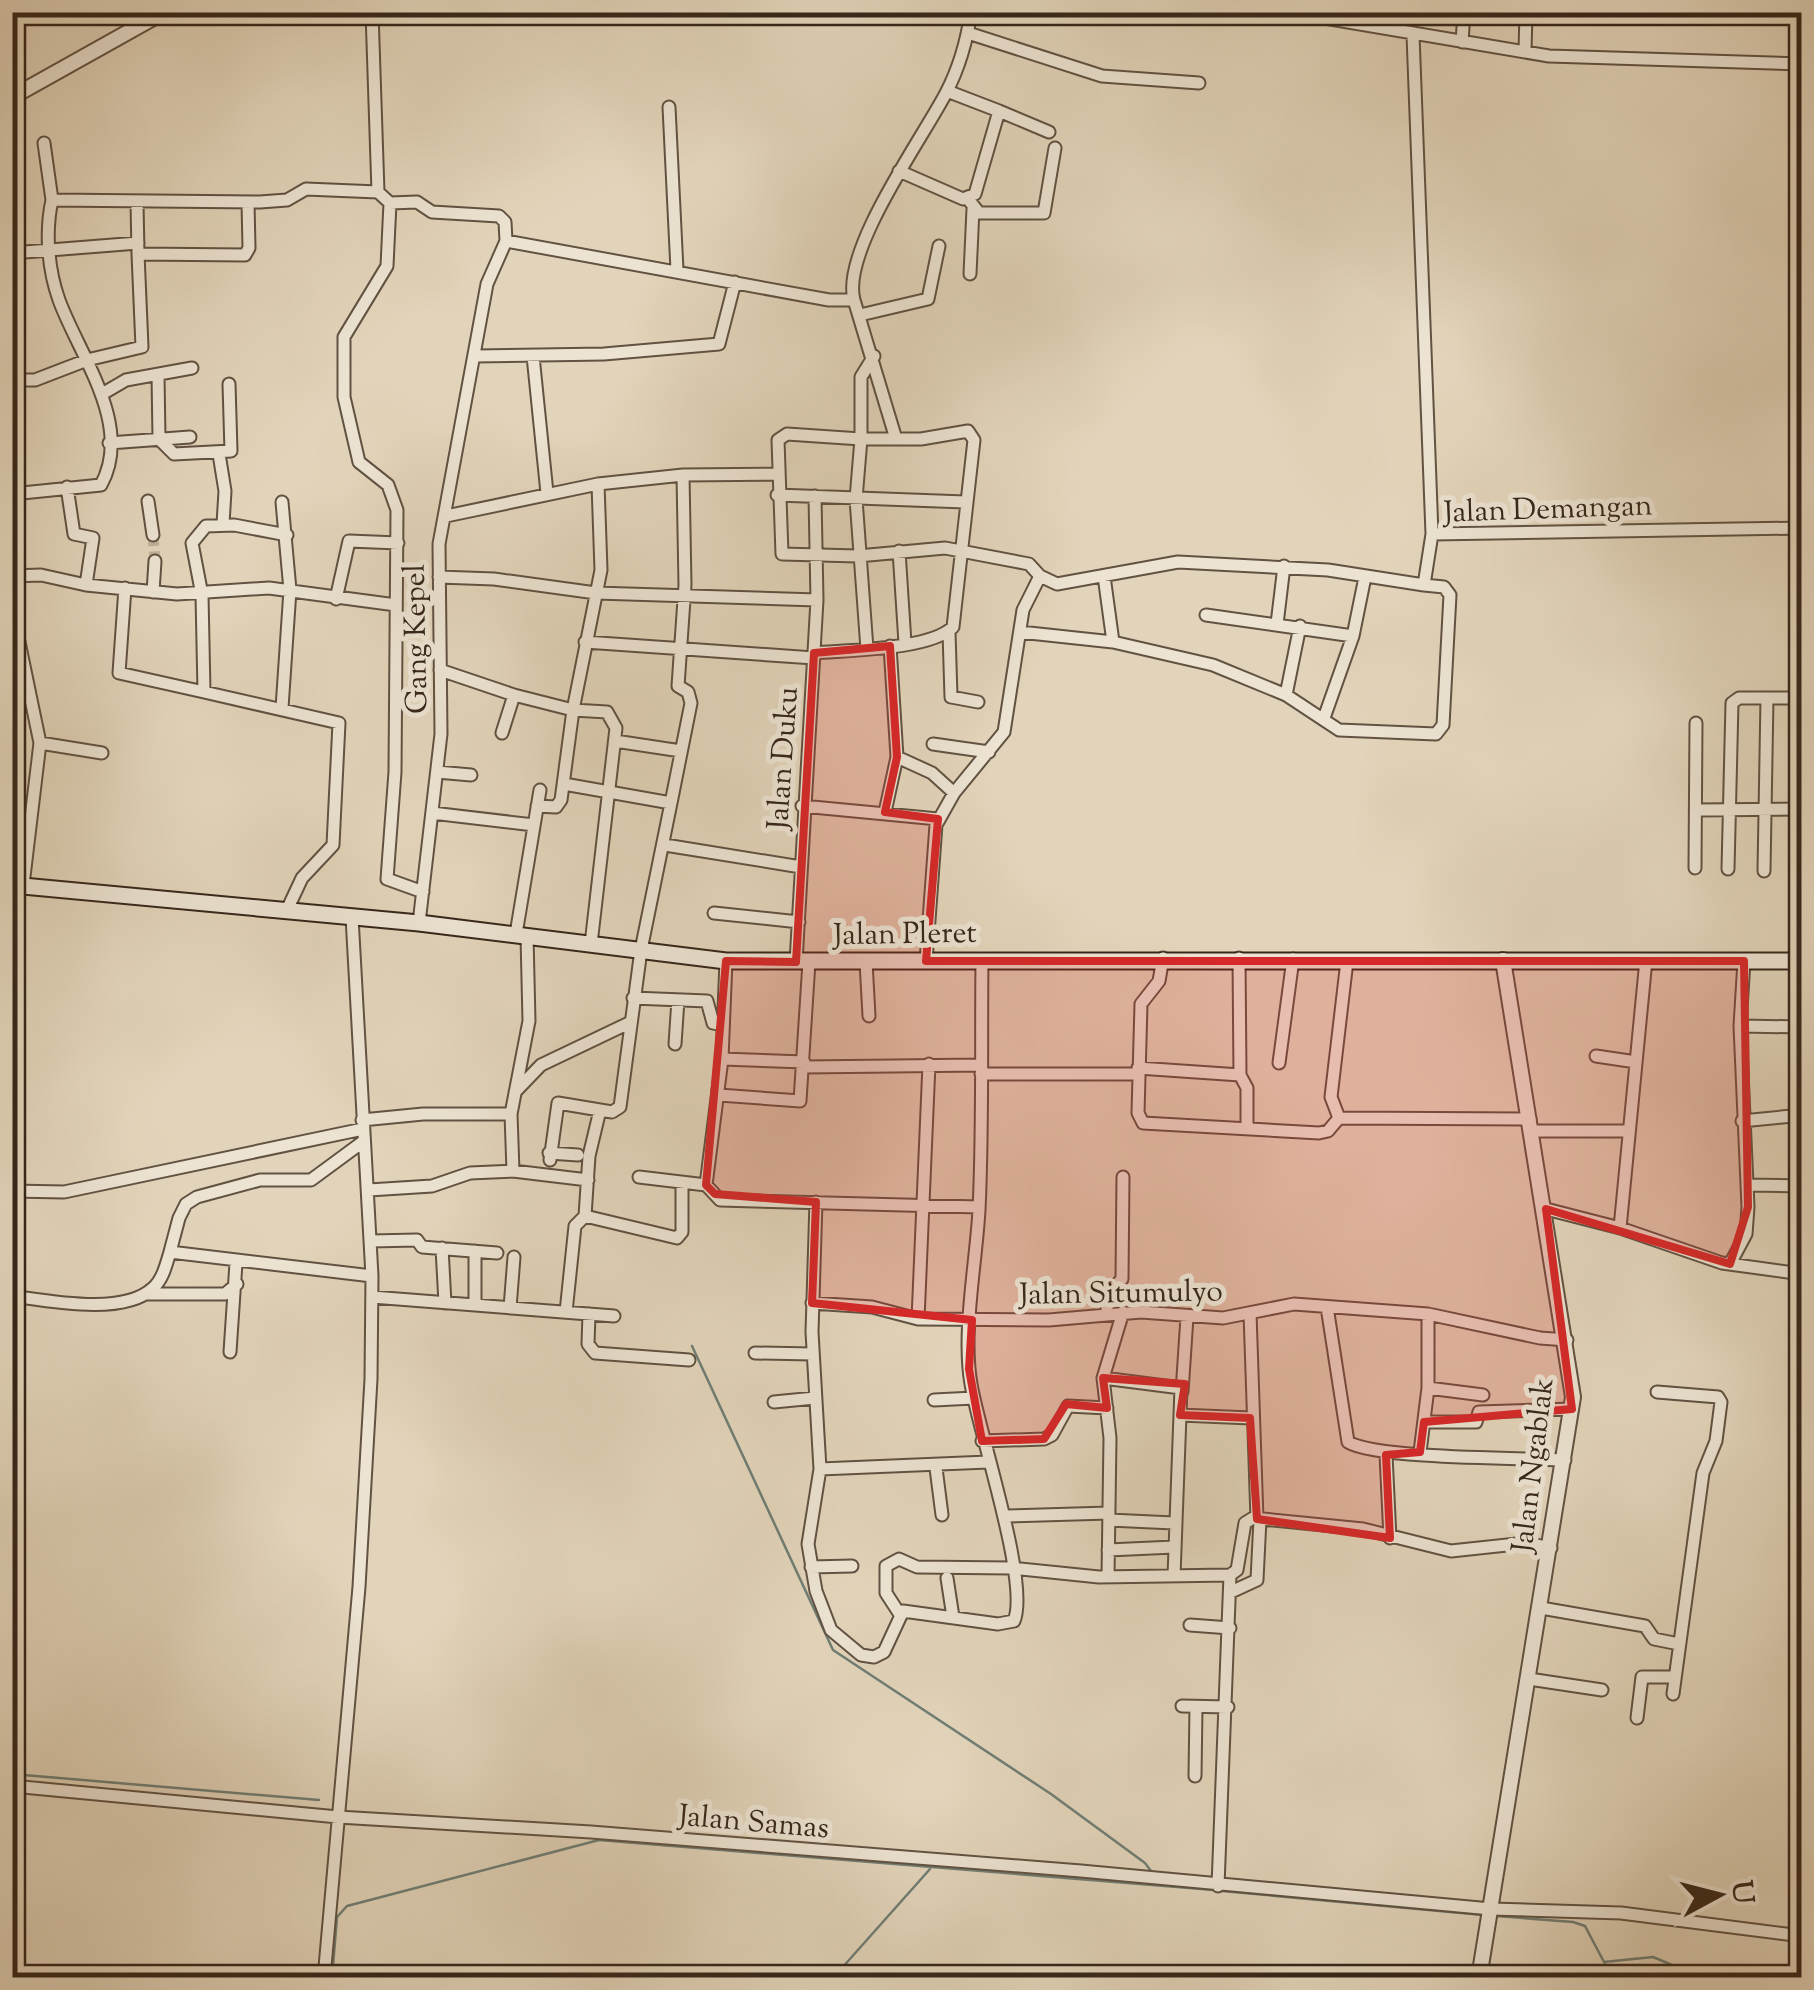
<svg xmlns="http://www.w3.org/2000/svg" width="1814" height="1990" viewBox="0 0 1814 1990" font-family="'Sorts Mill Goudy',serif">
	<rect width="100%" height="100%" fill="#e2d4ba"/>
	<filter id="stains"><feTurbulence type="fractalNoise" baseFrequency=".002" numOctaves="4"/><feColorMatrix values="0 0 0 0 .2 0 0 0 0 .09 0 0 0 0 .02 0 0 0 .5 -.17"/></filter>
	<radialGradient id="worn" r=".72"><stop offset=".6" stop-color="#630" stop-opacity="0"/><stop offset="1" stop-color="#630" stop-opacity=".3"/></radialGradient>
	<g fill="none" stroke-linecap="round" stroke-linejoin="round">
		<path stroke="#6f7e75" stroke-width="2.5" d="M 692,1346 L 833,1650 L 1051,1794 L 1145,1863 L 1154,1875
			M 12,1774 L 319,1800
			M 1222,1891 L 1483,1915
			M 1496,1916 L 1573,1922 L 1585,1926 L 1604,1962 L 1653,1957 L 1703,1978
			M 1605,1964 L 1605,1978
			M 332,1978 L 337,1917 L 347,1906 L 599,1840 L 1214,1890
			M 833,1978 L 930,1869"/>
		<path stroke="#c0b19a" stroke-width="11" stroke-dasharray="11 5.5" stroke-linecap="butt" d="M 153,535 L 155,561"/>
		<defs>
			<path id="minor" d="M 372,12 L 378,192
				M 1289,12 L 1549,56 L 1802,64
				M 968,33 L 1102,76 L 1199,83
				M 1413,35 L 1432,534
				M 1462,42 L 1464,12
				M 1525,51 L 1526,12
				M 669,107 L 677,270
				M 999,111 L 1049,132
				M 44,143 L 52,200 L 260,202 L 287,200 L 306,189 L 378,192 L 390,203 L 417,202 L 432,212 L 499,216 L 505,222 L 506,241 L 829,300 L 854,300
				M 899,171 L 963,199 L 975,194 L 999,111 L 947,91
				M 968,199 L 979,213 L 1044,213 L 1055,148
				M 137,203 L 138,254 L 245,255 L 249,248 L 248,203
				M 390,203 L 387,266 L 344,337 L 344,397 L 359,462 L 388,485 L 397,510 L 395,772 L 387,879 L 423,892
				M 12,253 L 138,243
				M 970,274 L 973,209
				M 860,315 L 928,299 L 939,246
				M 475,356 L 604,354 L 719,344 L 735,282
				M 533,356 L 547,493
				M 874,356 L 861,377 L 861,439 L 787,434 L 778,440 L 782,554 L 858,556 L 945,548 L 1029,564 L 1040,576
				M 158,375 L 159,439 L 174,454 L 231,451 L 229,384
				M 12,380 L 35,380 L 87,360 L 142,347 L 138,254
				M 102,394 L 126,380 L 192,368
				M 896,439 L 854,300 C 841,251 922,139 946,93 C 959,68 967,40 971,12
				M 109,443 L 190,437
				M 219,454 L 225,491 L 223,524
				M 67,487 L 74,534 L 93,538 L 86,585
				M 12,494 L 101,485 C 134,425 79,355 59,300 C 48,269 45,232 52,200
				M 777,495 L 965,502
				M 148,501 L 153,535
				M 446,516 L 598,484 L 683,475
				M 899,551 L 905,643
				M 12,576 L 41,575 L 86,585 L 177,594 L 269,588 L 396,605
				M 1104,576 L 1113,642
				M 439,577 L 494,579 L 596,593 L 817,600
				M 125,588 L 119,673 L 204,692
				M 153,592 L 155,561
				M 336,599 L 349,541 L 398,543
				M 12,608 L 40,743 L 23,885
				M 1206,615 L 1353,636
				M 1277,624 L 1284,566
				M 949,632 L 951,697 L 978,702
				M 1020,632 L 1113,642 L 1213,665 L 1286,695 L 1339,730 L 1436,734 L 1443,725 L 1450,595 L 1444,587 L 1424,585
				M 585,642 L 814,658
				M 814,653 C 847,650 930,650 953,627 L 974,440 L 968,431 L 921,439 L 861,439 L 856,499 L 867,649
				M 440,670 L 514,695 L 573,710 L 607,712 L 616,728 L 591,944
				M 1286,695 L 1300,626
				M 282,708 L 290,590 L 282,502
				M 1324,718 L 1353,636 L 1365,577
				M 502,733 L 514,695
				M 615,741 L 681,751
				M 40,743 L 102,753
				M 933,744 L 989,752
				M 897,757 L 932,773 L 954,793
				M 437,772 L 471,775
				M 671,803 L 691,703 L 688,692 L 678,686 L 685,585 L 683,475 L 777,474
				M 537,806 L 556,807 L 561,800 L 573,710 L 601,570 L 598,484
				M 802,806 L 938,819
				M 1696,810 L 1802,809
				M 885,812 L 897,757 L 890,646
				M 432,813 L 534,825
				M 665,845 L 801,867
				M 1695,868 L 1696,723
				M 1728,869 L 1732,703 L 1739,698 L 1802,698
				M 1764,871 L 1767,698
				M 287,910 L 302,878 L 333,845 L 339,723 L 204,692 L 202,595 L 192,543 L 206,526 L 234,525 L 287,535
				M 714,913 L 799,922
				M 419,923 L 441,734 L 439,544 L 487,284 L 506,241
				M 516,934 L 540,790
				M 1163,958 L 1159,981 L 1141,1004 L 1138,1113 L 1143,1123 L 1319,1133 L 1328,1131 L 1339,1118
				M 1239,958 L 1240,1075 L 1247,1088 L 1247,1127
				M 926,961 L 936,825 L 954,793 L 1004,732 L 1023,610 L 1040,576 L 1057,584 L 1178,562 L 1328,570 L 1424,585 L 1432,534 L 1802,528
				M 1347,961 L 1331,1097 L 1339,1118 L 1530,1119
				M 1797,961 L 1802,837
				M 796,962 L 817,600 L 815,496
				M 866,962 L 869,1016
				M 633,998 L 707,1001 L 713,1023 L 723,1025
				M 1740,1026 L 1802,1027
				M 675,1044 L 678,1000
				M 1596,1056 L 1636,1062
				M 722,1059 L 804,1062
				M 1279,1063 L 1293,959
				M 804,1067 L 981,1065
				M 1138,1068 L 1240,1075
				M 981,1074 L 1138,1074
				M 515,1092 L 541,1065 L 629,1023
				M 719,1095 L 800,1101 L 809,962
				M 600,1110 L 589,1156 L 585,1216 L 677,1238 L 682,1232 L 682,1184
				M 511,1114 L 529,1021 L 527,936
				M 362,1120 L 423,1114 L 511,1114 L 513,1171
				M 1742,1121 L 1802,1115
				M 1533,1131 L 1627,1131
				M 549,1153 L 578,1155
				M 550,1160 L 558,1103 L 612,1112 L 620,1107 L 641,950 L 671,803 L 564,784
				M 639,1177 L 706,1185 L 720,1200 L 979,1207
				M 706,1185 L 722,1059 L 726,961
				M 1748,1185 L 1802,1186
				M 369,1190 L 432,1186 L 470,1173 L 513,1171 L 588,1180
				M 12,1191 L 64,1192 L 363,1129
				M 816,1202 L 812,1332 L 820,1469 L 808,1544 L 816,1591 L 831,1630 L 861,1655 L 874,1657 L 884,1652 L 903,1611 L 998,1624 L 1014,1621 C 1030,1583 979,1433 971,1384 C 962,1333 976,1264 979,1210 C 983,1127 981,1043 982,960
				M 1546,1209 L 1620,1228 L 1722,1263 L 1802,1274
				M 1620,1228 L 1646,960
				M 371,1241 L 417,1240 L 422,1247 L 497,1253
				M 442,1248 L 445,1303
				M 170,1252 L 179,1218 L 186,1204 L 197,1197 L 260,1180 L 311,1180 L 364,1141
				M 1730,1264 L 1746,1234 L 1748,1207 L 1740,1026 L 1744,961
				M 145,1294 L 225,1294 L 237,1284
				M 12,1296 C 49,1301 124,1316 153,1288 C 163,1279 166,1265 170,1252 L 372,1276
				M 372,1297 L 614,1316
				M 812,1303 L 872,1307 L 918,1319 L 1049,1320 L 1141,1312 L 1223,1318 L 1294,1304 L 1428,1314 L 1540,1338 L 1567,1340
				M 475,1305 L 475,1251
				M 1327,1307 L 1348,1442 C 1376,1459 1521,1458 1565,1460
				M 510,1308 L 514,1257
				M 566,1312 L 575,1226 L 585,1216
				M 1250,1313 L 1257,1519
				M 589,1314 L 588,1344 L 595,1353 L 689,1360
				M 1107,1314 L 1107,1295 L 1122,1279 L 1123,1177
				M 918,1319 L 929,1064
				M 230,1352 L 236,1263
				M 755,1353 L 813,1354
				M 1103,1378 L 1181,1388 L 1174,1576
				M 1428,1388 L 1483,1395
				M 1182,1392 L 1187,1317
				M 1657,1392 L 1718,1397 L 1721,1402 L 1716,1441 L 1703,1473 L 1673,1694
				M 934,1400 L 974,1398
				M 774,1402 L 815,1398
				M 1180,1415 L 1251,1418
				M 1424,1422 L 1476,1422 L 1479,1412 L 1572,1409
				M 982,1441 L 1044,1439 L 1052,1435 L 1068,1406 L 1107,1408
				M 1420,1452 L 1428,1388 L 1428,1314
				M 1386,1455 L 1390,1538
				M 936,1468 L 942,1515
				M 820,1469 L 988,1462
				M 1006,1516 L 1109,1513
				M 1109,1520 L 1174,1523
				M 1108,1550 L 1174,1547
				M 811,1567 L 852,1566
				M 1108,1577 L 1110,1438 L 1103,1378 L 1123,1312
				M 947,1578 L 953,1617
				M 1231,1592 L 1257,1580 L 1260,1519
				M 1541,1608 L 1645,1626 L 1654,1639 L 1679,1644
				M 899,1613 L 886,1593 L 886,1566 L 899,1559 L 917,1567 L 1011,1568 L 1099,1577 L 1230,1575 L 1237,1570 L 1245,1523 L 1253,1518 L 1363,1529 L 1451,1551 L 1526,1543 L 1551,1548
				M 1190,1625 L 1230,1628
				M 1529,1679 L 1602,1690
				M 1182,1706 L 1228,1707
				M 1637,1718 L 1642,1677 L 1675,1677
				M 1195,1776 L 1196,1707
				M 12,1786 L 338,1817 L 591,1832 L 1081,1871 L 1491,1909 L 1621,1913 L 1802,1936
				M 1218,1886 L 1230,1575
				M 324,1978 L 359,1587 L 371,1379 L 372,1276 L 352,917"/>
			<path id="tertiary" d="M 12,97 L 164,12
				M 1479,1978 L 1573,1397 L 1503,960"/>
			<path id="secondary" d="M 12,885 L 419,923 L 726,961 L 1802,961"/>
		</defs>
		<use href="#minor" stroke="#615242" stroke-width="15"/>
		<use href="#tertiary" stroke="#615242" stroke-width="18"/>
		<use href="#secondary" stroke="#36261a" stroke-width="19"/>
		<use href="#minor" stroke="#ece3d2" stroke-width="11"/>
		<use href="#tertiary" stroke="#ece3d2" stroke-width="14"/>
		<use href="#secondary" stroke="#ece3d2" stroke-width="15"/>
	</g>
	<path fill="#d62828" fill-opacity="0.2" stroke="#d62828" stroke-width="8" stroke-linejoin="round" d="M 890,646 L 897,757 L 885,812 L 938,819 L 926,961 L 1744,961 L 1748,1207 L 1730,1264 L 1546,1209 L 1572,1409 L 1424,1422 L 1420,1452 L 1386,1455 L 1390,1538 L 1257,1519 L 1250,1418 L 1180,1415 L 1185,1384 L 1103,1378 L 1107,1408 L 1066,1404 L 1044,1439 L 982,1441 L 969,1369 L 972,1320 L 812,1303 L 816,1202 L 715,1194 L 706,1185 L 726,961 L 796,962 L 814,653 Z"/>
	<g text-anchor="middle" stroke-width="10" stroke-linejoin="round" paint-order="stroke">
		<g font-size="30" fill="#36261a" stroke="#ece3d2">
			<text transform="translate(1548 508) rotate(-2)" y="10">Jalan Demangan</text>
			<text transform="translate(415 639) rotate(-91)" y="10">Gang Kepel</text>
			<text transform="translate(782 758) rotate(-86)" y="10">Jalan Duku</text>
			<text transform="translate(905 933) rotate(-1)" y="10">Jalan Pleret</text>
			<text transform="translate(1121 1292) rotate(-1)" y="10">Jalan Situmulyo</text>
			<text transform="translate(1532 1465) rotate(-83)" y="10">Jalan Ngablak</text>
			<text transform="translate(754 1821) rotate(5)" y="10">Jalan Samas</text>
		</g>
	</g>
	<rect width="1814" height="1990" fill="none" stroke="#e2d4ba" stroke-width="50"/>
	<rect x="15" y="15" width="1784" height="1960" fill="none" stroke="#36261a" stroke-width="5"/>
	<rect x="25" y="25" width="1764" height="1940" fill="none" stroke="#36261a" stroke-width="2.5"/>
	<g transform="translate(1719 1895) rotate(83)" stroke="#ece3d2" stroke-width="8" paint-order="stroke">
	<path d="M0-8L18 38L0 25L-18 38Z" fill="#36261a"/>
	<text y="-15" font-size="28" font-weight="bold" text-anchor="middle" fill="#36261a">U</text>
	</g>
	<rect width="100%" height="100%" filter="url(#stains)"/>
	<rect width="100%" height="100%" fill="url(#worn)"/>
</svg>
